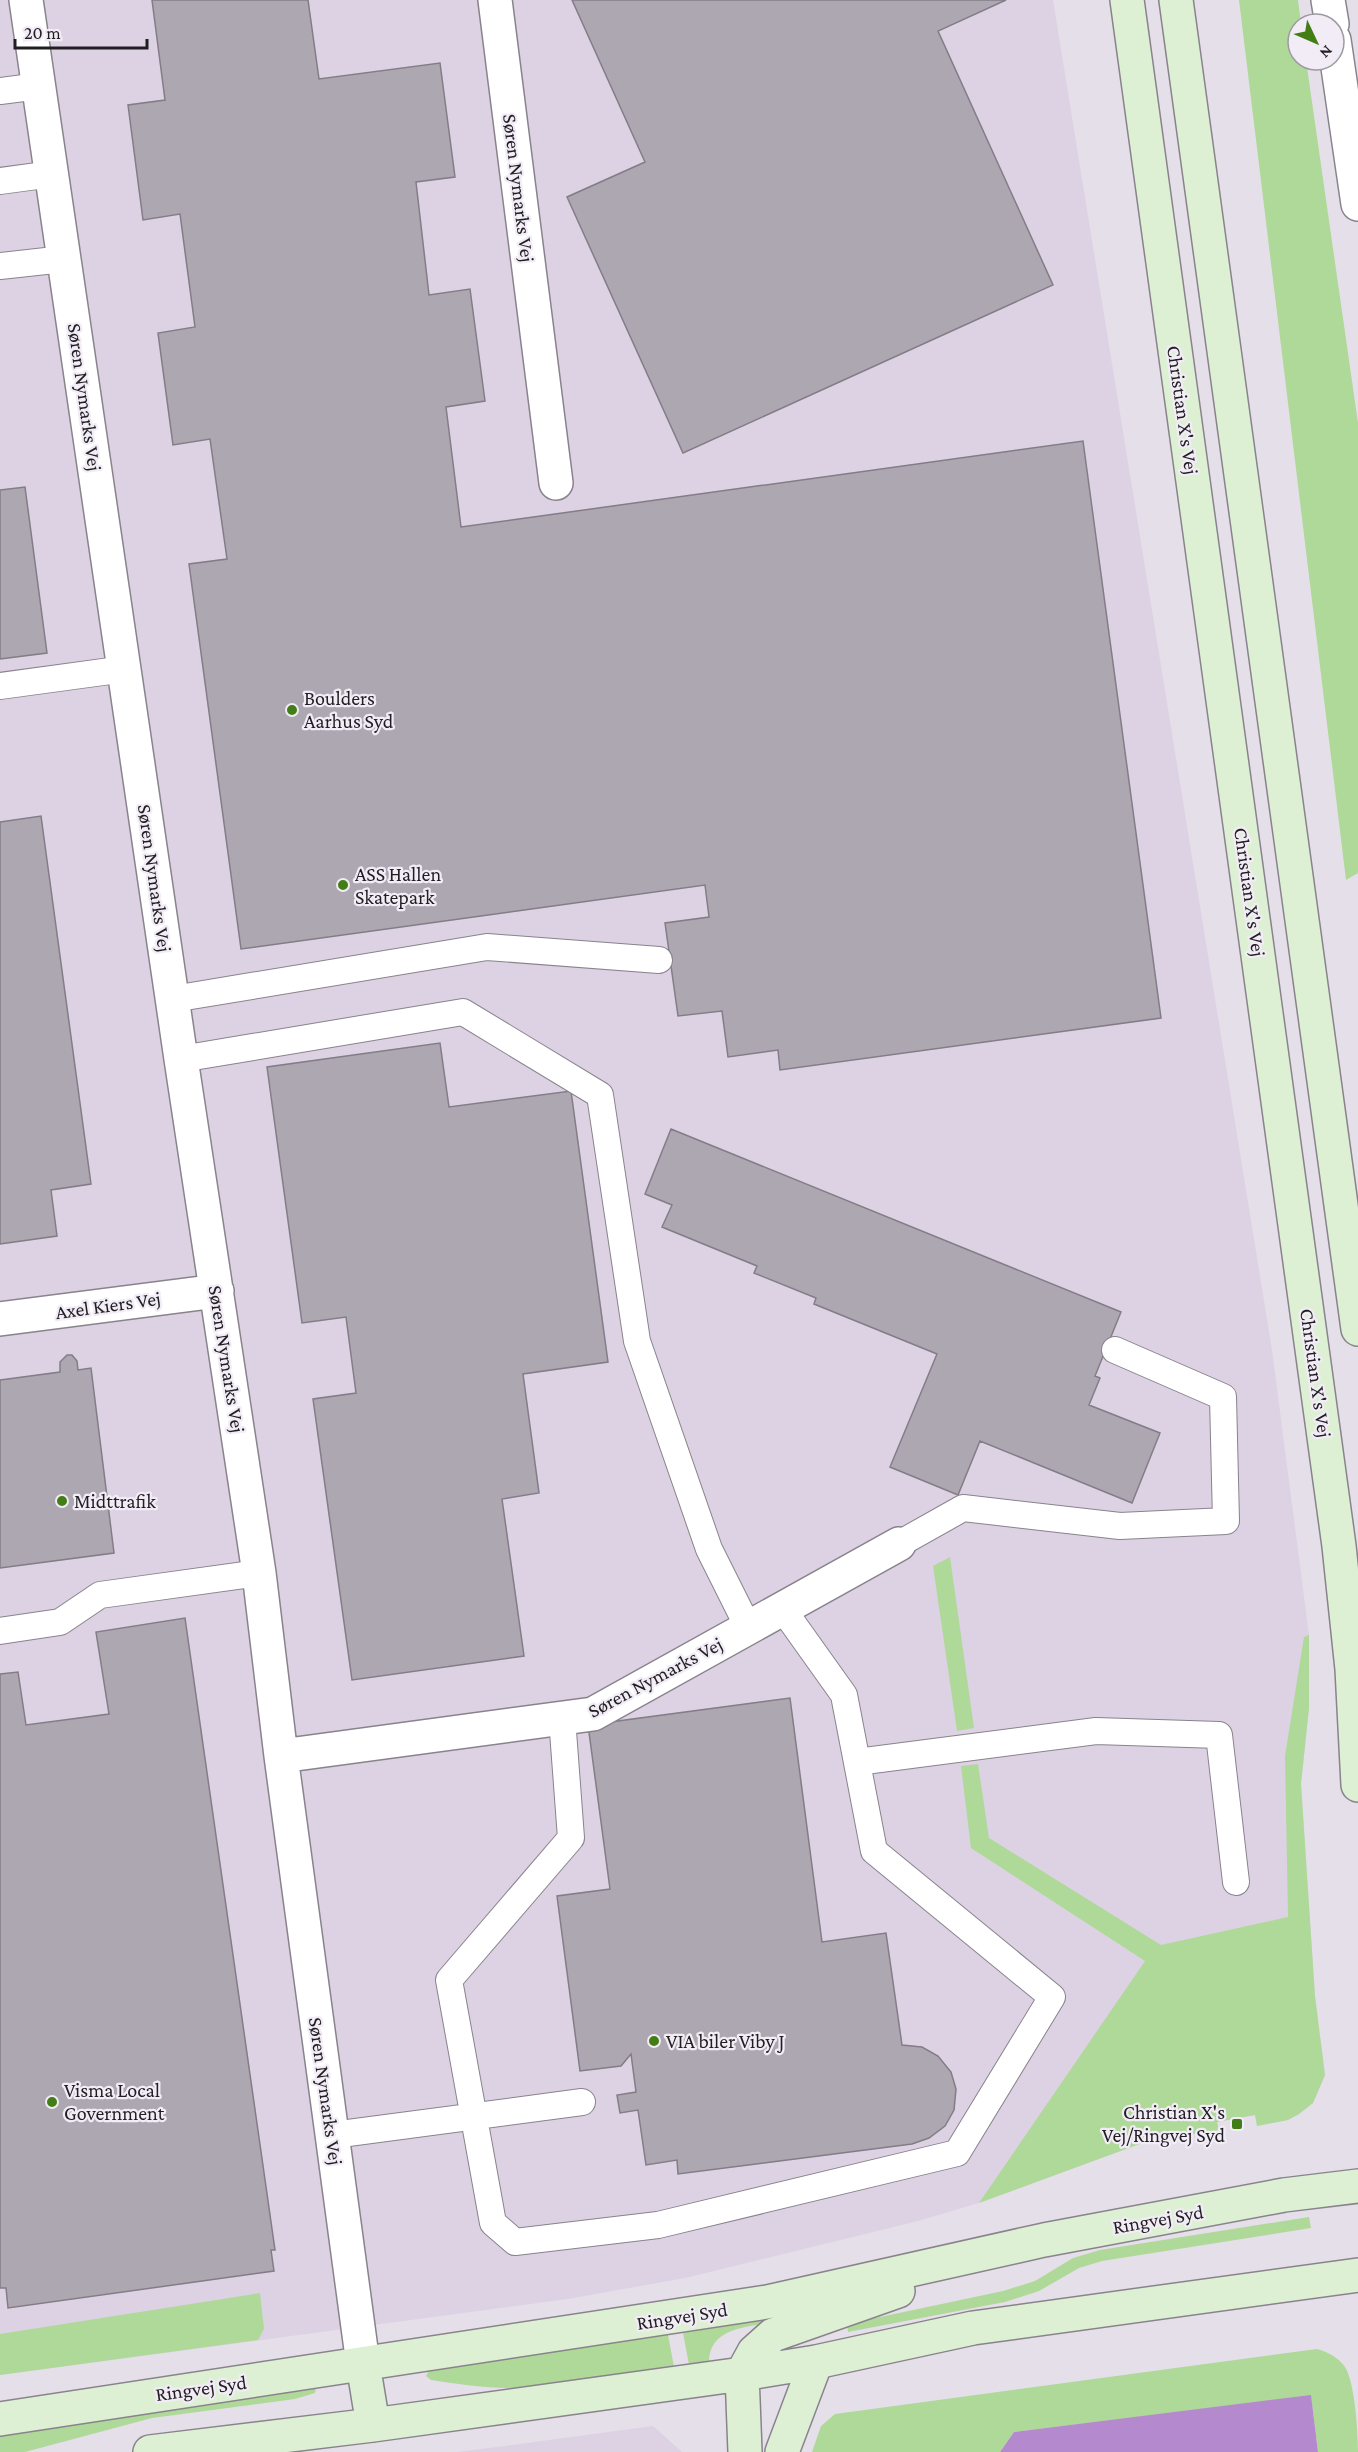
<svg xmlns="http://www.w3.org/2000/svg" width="1358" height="2452" viewBox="0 0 1358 2452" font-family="'Crimson Pro',serif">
	<rect width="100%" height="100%" fill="#e5dfe9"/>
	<path fill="#dcd2e3" d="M 0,0 L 1053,0 L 1272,1350 L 1309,1635 L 1309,1708 L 1301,1784 L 1315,1996 L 1325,2075 L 1313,2103 L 1299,2114 L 1288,2120 L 1257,2126 L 1256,2115 L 1217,2122 L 1219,2130 L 1145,2142 L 979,2203 L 918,2221 L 685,2278 L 568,2299 L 0,2375 Z
		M 653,2426 L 682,2452 L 458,2452 L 527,2443 Z"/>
	<path fill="#afd998" d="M 1239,0 L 1298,0 L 1301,24 L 1298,24 L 1298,60 L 1306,60 L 1358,423 L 1358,873 L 1346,880 Z
		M 950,1557 L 974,1728 L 957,1731 L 933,1566 Z
		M 1309,1635 L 1309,1708 L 1301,1784 L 1315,1996 L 1325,2075 L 1313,2103 L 1299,2114 L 1288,2120 L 1257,2126 L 1255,2115 L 1217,2122 L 1219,2130 L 1145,2142 L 979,2203 L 1145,1961 L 971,1848 L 961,1766 L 978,1764 L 989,1838 L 1161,1945 L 1288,1917 L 1285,1756 L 1304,1637 Z
		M 1309,2217 L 1311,2228 L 1102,2261 L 1079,2268 L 1039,2291 L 1005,2302 L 848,2332 L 847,2324 L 1003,2291 L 1035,2281 L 1073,2258 L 1100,2250 Z
		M 260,2293 L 264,2329 L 258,2340 L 0,2375 L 0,2334 Z
		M 768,2319 L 769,2323 C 745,2327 710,2329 709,2361 L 689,2365 L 683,2333 Z
		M 668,2335 L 674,2367 C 620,2375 564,2388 509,2388 C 483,2388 458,2384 431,2380 L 426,2376 L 431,2367 Z
		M 1317,2349 C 1328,2352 1338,2357 1345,2367 C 1355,2383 1358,2432 1358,2452 L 1318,2452 L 1311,2396 L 1014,2432 L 1000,2452 L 812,2452 L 821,2426 L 835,2414 Z
		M 314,2383 L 316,2388 L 315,2393 L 295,2399 L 152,2418 L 25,2452 L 0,2452 L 0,2433 Z"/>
	<path fill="#b589ce" d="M 1311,2395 L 1318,2452 L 1000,2452 L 1014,2432 Z"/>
	<path fill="#ada7b1" stroke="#827d86" stroke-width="1.5" d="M 152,0 L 308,0 L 319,79 L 440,63 L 455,177 L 416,182 L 429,295 L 470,289 L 485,401 L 446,407 L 461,527 L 1083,441 L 1161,1018 L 780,1070 L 778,1050 L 728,1057 L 722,1011 L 678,1016 L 665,923 L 709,917 L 705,885 L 241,949 L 189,564 L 227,559 L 210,439 L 173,445 L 158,333 L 195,327 L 180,214 L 143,220 L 128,105 L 165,100 Z
		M 572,0 L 1006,0 L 938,31 L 1053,285 L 683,453 L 567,197 L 645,162 Z
		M 25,487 L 47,653 L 0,659 L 0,490 Z
		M 41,816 L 91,1184 L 51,1190 L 57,1236 L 0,1244 L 0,822 Z
		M 440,1043 L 449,1107 L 571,1091 L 608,1362 L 523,1374 L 539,1493 L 502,1499 L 524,1656 L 352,1680 L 313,1399 L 356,1393 L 346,1317 L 302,1323 L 267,1067 Z
		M 671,1129 L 1121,1312 L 1095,1376 L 1100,1378 L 1089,1405 L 1160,1433 L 1132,1503 L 980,1441 L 958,1495 L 890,1467 L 937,1354 L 814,1304 L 816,1298 L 754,1273 L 757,1266 L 662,1227 L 672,1205 L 645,1194 Z
		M 67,1355 L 72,1355 L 77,1361 L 78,1370 L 91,1368 L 114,1553 L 0,1568 L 0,1380 L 60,1372 L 60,1362 Z
		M 185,1618 L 275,2250 L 271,2250 L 274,2271 L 8,2308 L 6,2288 L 0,2288 L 0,1674 L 18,1672 L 26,1725 L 109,1714 L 96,1632 Z
		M 790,1698 L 822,1942 L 886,1933 L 902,2045 L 922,2047 L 938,2056 L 951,2072 L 956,2089 L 954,2110 L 945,2126 L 929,2138 L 912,2144 L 678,2174 L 677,2160 L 646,2165 L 638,2110 L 620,2113 L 617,2095 L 636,2092 L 631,2054 L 621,2066 L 580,2071 L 557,1896 L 610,1889 L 588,1725 Z"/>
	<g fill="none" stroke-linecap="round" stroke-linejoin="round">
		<defs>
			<path id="lane" d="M 0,91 L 39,86
				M 0,181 L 52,174
				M 0,266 L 64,259
				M 0,686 L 125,669
				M 173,999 L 487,947 L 659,960
				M 181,1059 L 463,1012 L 600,1095 L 637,1341 L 709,1549 L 748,1627
				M 899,1544 L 963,1508 L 1120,1526 L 1226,1521 L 1223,1397 L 1115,1350
				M 0,1631 L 60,1622 L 100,1595 L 259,1573
				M 562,1718 L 571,1838 L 449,1980 L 493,2223 L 515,2242 L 658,2225 L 957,2153 L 1052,1997 L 874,1851 L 844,1695 L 782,1608
				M 857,1762 L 1096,1731 L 1219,1735 L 1236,1882
				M 333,2135 L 582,2102"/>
			<path id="street" d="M 26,0 L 181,1059 L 259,1573 L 281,1756 L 363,2364
				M 495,0 L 556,483
				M 1328,0 L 1332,24
				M 1334,40 L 1358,204
				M 0,1319 L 217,1291
				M 281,1756 L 593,1714 L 899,1544"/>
			<path id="secondary" d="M 1127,0 L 1339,1546 L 1352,1669 L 1358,1785
				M 1176,0 L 1358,1329
				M 363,2364 L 373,2425
				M 0,2419 L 767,2302 L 1044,2240 L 1284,2195 L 1358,2186
				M 150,2452 L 373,2425 L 742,2374 L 816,2362 L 973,2328 L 1358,2275
				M 745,2452 L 742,2374 L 754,2352 L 773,2335 L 898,2291
				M 782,2452 L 816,2362"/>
		</defs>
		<use href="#lane" stroke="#89838c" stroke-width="28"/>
		<use href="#street" stroke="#89838c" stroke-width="36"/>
		<use href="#secondary" stroke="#89838c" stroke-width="36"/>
		<use href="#lane" stroke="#fff" stroke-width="26"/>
		<use href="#street" stroke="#fff" stroke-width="33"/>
		<use href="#secondary" stroke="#ddf0d3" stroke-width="33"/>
	</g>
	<g fill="#437d16" stroke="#f2ecf6" stroke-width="2">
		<circle cx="292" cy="710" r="6"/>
		<circle cx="343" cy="885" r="6"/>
		<circle cx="62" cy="1501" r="6"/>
		<circle cx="654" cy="2041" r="6"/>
		<circle cx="52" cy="2102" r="6"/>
		<rect x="1231" y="2118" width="12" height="12" rx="3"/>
	</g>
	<g text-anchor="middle" stroke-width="4.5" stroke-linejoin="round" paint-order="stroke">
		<g font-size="20" fill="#211e22" stroke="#f2ecf6">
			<text transform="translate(519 188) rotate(83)" y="7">Søren Nymarks Vej</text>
			<text transform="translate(85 397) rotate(82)" y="7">Søren Nymarks Vej</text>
			<text transform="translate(1183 410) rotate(82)" y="7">Christian X's Vej</text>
			<text transform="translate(155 878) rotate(82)" y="7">Søren Nymarks Vej</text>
			<text transform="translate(1250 892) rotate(82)" y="7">Christian X's Vej</text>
			<text transform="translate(108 1305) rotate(-8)" y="7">Axel Kiers Vej</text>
			<text transform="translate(227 1359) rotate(81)" y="7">Søren Nymarks Vej</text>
			<text transform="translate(1316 1373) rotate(82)" y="7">Christian X's Vej</text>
			<text transform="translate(655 1677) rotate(-28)" y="7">Søren Nymarks Vej</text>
			<text transform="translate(326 2091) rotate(82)" y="7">Søren Nymarks Vej</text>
			<text transform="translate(1158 2219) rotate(-10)" y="7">Ringvej Syd</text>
			<text transform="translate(682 2316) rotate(-9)" y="7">Ringvej Syd</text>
			<text transform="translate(201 2388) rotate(-8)" y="7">Ringvej Syd</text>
		</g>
		<g font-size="20" fill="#211e22" stroke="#f2ecf6" text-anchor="start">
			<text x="304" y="705">Boulders<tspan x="304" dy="23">Aarhus Syd</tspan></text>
			<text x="355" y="881">ASS Hallen<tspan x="355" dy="23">Skatepark</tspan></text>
			<text x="74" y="1508">Midttrafik</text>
			<text x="666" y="2048">VIA biler Viby J</text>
			<text x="64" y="2097">Visma Local<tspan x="64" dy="23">Government</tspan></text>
			<text x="1225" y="2119" text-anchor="end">Christian X's<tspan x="1225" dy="23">Vej/Ringvej Syd</tspan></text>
		</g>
	</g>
	<g transform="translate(1316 42) rotate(134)"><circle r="28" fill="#f2ecf6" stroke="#9e9aa1" stroke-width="1.5"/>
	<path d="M0-4.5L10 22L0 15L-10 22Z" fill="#437d16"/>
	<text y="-9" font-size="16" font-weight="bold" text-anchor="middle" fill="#211e22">N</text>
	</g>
	<path d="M15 39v9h132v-9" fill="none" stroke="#211e22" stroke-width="3"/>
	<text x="24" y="39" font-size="18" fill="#211e22" stroke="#f2ecf6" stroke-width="4.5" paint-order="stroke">20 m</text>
</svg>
